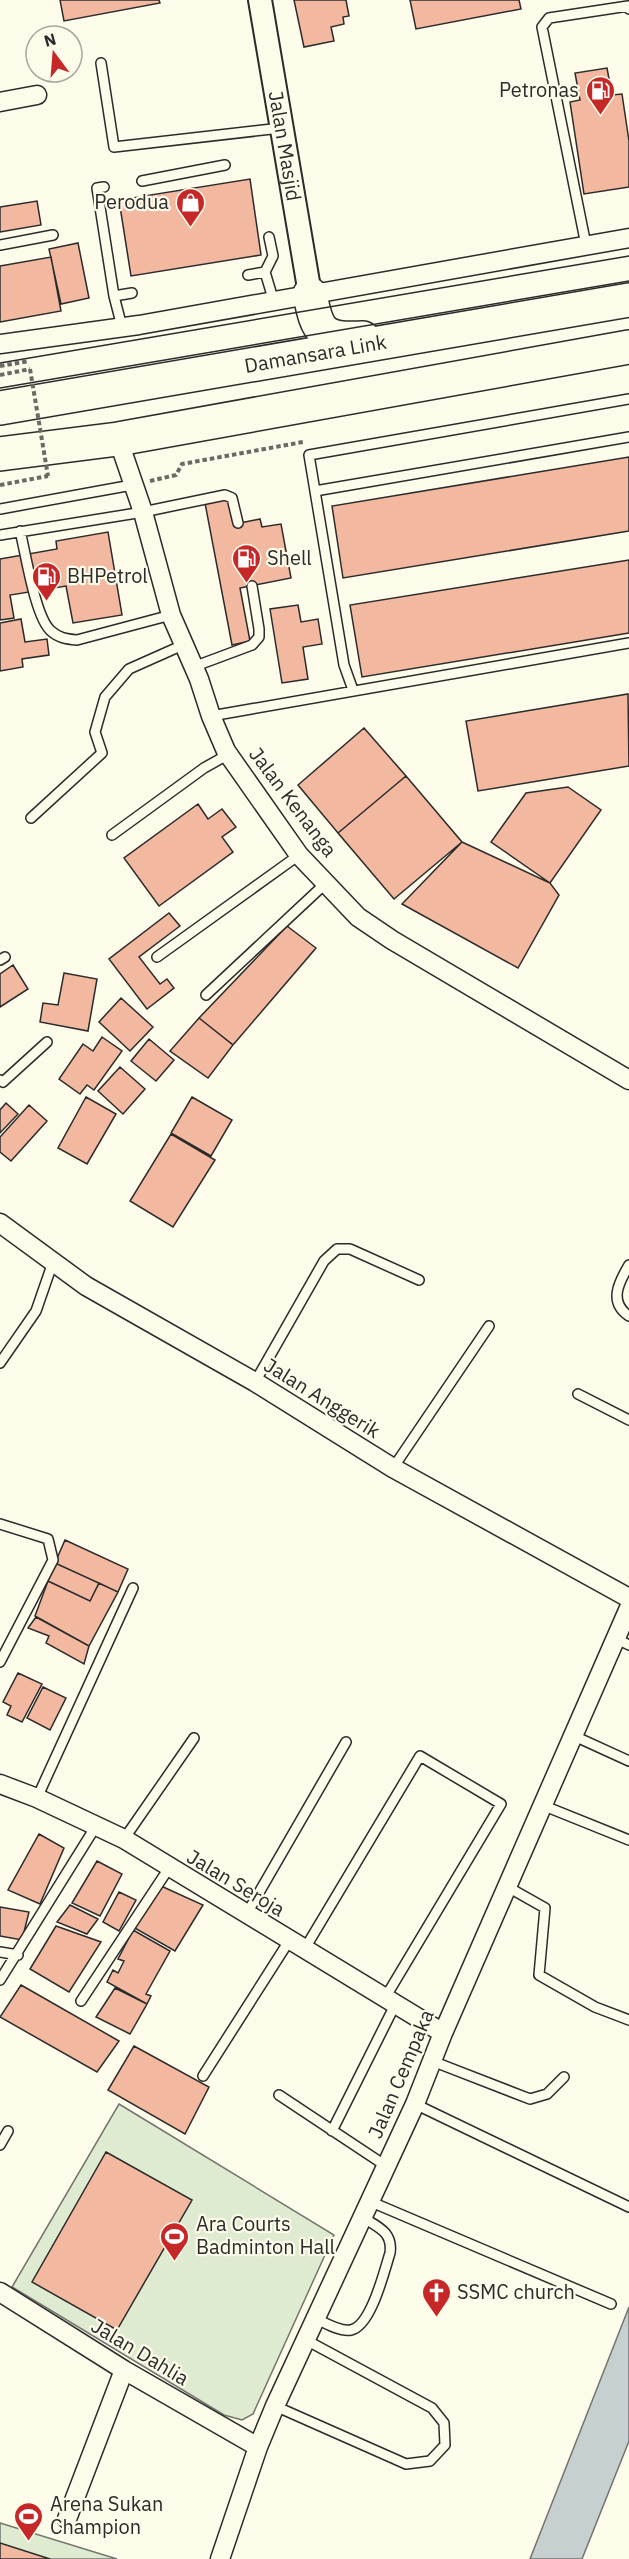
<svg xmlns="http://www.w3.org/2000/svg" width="629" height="2559" viewBox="0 0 629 2559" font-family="'IBM Plex Sans',sans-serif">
	<rect width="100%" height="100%" fill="#fdfbea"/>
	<path fill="#deebd1" stroke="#74746e" stroke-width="1.5" d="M 119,2104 L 334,2235 L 253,2414 L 242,2420 L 224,2415 L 12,2287 Z
		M 0,2523 L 117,2559 L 0,2559 Z"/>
	<path fill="#c7d0d0" stroke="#74746e" stroke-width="1.5" d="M 629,2307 L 629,2441 L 582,2559 L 530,2559 Z"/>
	<path fill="#f2b8a0" stroke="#2b2b2b" stroke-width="1.5" d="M 60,0 L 159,0 L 160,3 L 64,21 Z
		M 294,0 L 346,0 L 349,16 L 343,17 L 344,24 L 331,27 L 334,41 L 304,47 Z
		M 410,0 L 519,0 L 521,9 L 416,29 Z
		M 607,68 L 612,95 L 622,94 L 629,141 L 629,187 L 584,194 L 570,102 L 580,100 L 575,73 Z
		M 250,179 L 261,255 L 131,276 L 119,200 Z
		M 37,201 L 41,225 L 0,232 L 0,207 Z
		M 78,243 L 89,298 L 61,304 L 49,249 Z
		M 51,257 L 61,311 L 0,322 L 0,266 Z
		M 629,457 L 629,531 L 343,578 L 332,506 Z
		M 230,498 L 235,524 L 260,519 L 262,527 L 281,524 L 291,578 L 240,588 L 250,641 L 232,645 L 205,503 Z
		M 108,532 L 122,615 L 73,623 L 66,586 L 10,595 L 14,618 L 0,620 L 0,559 L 57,549 L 56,541 Z
		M 629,560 L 629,633 L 362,677 L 350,605 Z
		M 298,605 L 301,622 L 318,619 L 322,644 L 303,647 L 308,679 L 282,683 L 270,609 Z
		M 21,619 L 25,642 L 47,639 L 49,655 L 22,659 L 23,667 L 0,671 L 0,623 Z
		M 628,694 L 629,766 L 478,791 L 466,721 Z
		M 364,728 L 406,776 L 338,833 L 298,785 Z
		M 406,776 L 462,842 L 394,899 L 338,833 Z
		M 568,787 L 601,810 L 550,883 L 491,842 L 526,793 Z
		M 198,804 L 208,819 L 222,809 L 236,827 L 222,837 L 233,852 L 159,906 L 124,858 Z
		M 462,842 L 550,883 L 559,895 L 518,968 L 402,904 Z
		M 169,913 L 180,926 L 139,957 L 160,984 L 167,979 L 174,988 L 147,1009 L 109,959 Z
		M 287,926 L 316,948 L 233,1045 L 199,1018 Z
		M 13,965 L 28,989 L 0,1007 L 0,974 Z
		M 64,973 L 97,979 L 88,1031 L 40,1022 L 43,1003 L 58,1005 Z
		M 121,998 L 153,1027 L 130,1051 L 99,1022 Z
		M 199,1018 L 233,1045 L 208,1078 L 170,1051 Z
		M 102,1037 L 122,1051 L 94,1090 L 87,1085 L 80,1094 L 59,1079 L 83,1044 L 93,1051 Z
		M 149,1039 L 174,1060 L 156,1081 L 131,1061 Z
		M 120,1067 L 145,1089 L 123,1114 L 98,1091 Z
		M 86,1097 L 116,1114 L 87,1164 L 58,1148 Z
		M 192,1097 L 232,1120 L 211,1156 L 171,1133 Z
		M 6,1103 L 18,1114 L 0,1133 L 0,1110 Z
		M 29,1105 L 47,1121 L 11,1161 L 0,1152 L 0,1137 Z
		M 171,1134 L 215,1160 L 173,1227 L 130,1201 Z
		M 65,1540 L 128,1569 L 118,1592 L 55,1563 Z
		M 55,1563 L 99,1583 L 90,1601 L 48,1581 Z
		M 48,1581 L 90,1601 L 99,1583 L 118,1592 L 89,1646 L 35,1616 Z
		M 36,1617 L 89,1646 L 84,1664 L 46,1643 L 49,1636 L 28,1628 Z
		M 18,1673 L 42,1684 L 22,1722 L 7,1715 L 11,1706 L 3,1702 Z
		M 43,1687 L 66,1698 L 50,1730 L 27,1718 Z
		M 39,1834 L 64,1848 L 40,1904 L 8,1890 Z
		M 97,1861 L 122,1874 L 100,1916 L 72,1903 Z
		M 161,1886 L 203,1905 L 175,1951 L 133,1927 Z
		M 119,1892 L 136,1900 L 119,1931 L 103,1922 Z
		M 70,1905 L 98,1919 L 87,1934 L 57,1922 Z
		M 0,1907 L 29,1912 L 22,1940 L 0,1936 Z
		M 56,1926 L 101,1942 L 69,1992 L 30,1969 Z
		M 133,1930 L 170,1951 L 146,1994 L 151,1996 L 147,2004 L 107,1982 L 113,1970 L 118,1973 L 124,1961 L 118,1959 Z
		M 21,1985 L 119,2041 L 97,2072 L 0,2017 Z
		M 115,1988 L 147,2004 L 130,2034 L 96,2017 Z
		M 134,2046 L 209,2087 L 185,2134 L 108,2090 Z
		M 106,2152 L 192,2200 L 117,2330 L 32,2282 Z
		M 0,2543 L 50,2559 L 0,2559 Z"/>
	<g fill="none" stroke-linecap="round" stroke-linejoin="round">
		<defs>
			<path id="service" d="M 101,63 L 114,147 L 281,128
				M 142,181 L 225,165
				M 104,187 L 97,188 L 114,296 L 122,327
				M 0,245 L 53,235
				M 586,245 L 542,27 L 549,18 L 628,6 L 629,9
				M 265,272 L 274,302
				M 248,275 L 265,272 L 273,256 L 269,237
				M 114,296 L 132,293
				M 315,491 L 629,437
				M 0,509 L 132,485
				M 20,531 C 26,554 35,617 51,631 C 59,638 66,639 77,640 L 171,615
				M 0,535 L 143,512 L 225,495 L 232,498 L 238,523
				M 193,667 L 252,645 L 259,637 L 259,629 L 252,586
				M 353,690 L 344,665 L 309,455 L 629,399
				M 211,716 L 629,643
				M 31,818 L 102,753 L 95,732 L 105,697 L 129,669 L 183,645
				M 112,835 L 204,768 L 229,754
				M 157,957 L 299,855
				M 0,960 L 5,957
				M 206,995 L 327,882
				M 0,1080 L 3,1082 L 47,1042
				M 629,1265 C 619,1282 608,1302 629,1316
				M 0,1363 L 36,1311 L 53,1262
				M 255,1382 L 324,1261 L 337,1249 L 350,1249 L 419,1280
				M 578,1394 L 629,1420
				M 393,1468 L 489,1326
				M 0,1524 L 48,1539 L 53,1560 L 0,1662
				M 615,1638 L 629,1645
				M 572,1735 L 629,1761
				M 37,1798 L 133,1588
				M 542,1805 L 629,1840
				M 124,1839 L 194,1738
				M 506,1886 L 545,1908 L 539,1975 L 595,2007 L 629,2020
				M 246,1915 L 346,1742
				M 304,1950 L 420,1756 L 501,1804 L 385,1998
				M 0,1952 L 18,1955
				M 0,1980 L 96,1826
				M 81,2001 L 169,1868
				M 432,2061 L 530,2099 L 547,2094 L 564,2077
				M 203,2076 L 289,1941
				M 279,2095 L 386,2166
				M 415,2104 L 629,2207
				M 332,2131 L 395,2005
				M 0,2145 L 8,2131
				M 369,2201 L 611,2304
				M 315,2318 C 325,2323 340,2332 351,2330 C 371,2326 384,2272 390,2253 C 393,2232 378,2227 362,2217
				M 275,2406 L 406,2464 L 430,2461 L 445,2445 L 444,2423 L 432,2408 L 306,2340"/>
			<path id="minor" d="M 0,102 L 37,95
				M 0,344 L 139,325 L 629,238
				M 118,439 L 143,512 L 171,615 L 199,679 L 211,716 L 226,751 L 299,855 L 358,917 L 392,940 L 629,1080
				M 0,1223 L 86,1286 L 255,1382 L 393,1468 L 629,1598
				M 0,1784 L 37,1798 L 124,1839 L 443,2033
				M 0,2292 L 124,2370 L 258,2447
				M 67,2519 L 124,2370
				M 220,2559 L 258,2447 L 275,2406 L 415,2104 L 443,2033 L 629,1608"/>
			<g id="tertiary">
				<path id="s1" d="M 260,0 L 310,294"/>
			</g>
			<g id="motorway">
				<path d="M 310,294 C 317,333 323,340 363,338"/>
				<path id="s2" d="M 0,408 L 629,300"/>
				<path d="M 0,454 L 118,439 L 629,347"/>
			</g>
		</defs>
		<use href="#service" stroke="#2b2b2b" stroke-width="12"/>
		<use href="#minor" stroke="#2b2b2b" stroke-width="21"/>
		<use href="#tertiary" stroke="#2b2b2b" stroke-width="26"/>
		<use href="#motorway" stroke="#2b2b2b" stroke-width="36"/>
		<path stroke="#6a6964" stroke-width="4" stroke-dasharray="4.5 3" stroke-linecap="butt" d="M 0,366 L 29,361
			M 0,375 L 30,369
			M 150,481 L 176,475 L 182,464 L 303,442
			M 0,485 L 48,476"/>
		<use href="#service" stroke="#fdfbea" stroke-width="9"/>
		<use href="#minor" stroke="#fdfbea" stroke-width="18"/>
		<use href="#tertiary" stroke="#fdfbea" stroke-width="22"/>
		<use href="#motorway" stroke="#fdfbea" stroke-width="33"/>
		<path stroke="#2b2b2b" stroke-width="1.5" d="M 0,363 L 629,256
			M 0,388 L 629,281"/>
		<path stroke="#6a6964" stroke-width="4" stroke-dasharray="4.5 3" stroke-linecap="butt" d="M 30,369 L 48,476"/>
	</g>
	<defs>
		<symbol id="fuel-pin" viewBox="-11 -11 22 30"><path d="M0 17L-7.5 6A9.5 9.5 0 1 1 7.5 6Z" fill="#c62828" stroke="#fdfbea"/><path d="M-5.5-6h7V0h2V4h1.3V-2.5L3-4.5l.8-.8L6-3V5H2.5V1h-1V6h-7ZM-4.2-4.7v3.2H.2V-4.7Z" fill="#fff"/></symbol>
		<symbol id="shop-pin" viewBox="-11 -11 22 30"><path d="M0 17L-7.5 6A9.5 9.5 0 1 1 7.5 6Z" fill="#c62828" stroke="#fdfbea"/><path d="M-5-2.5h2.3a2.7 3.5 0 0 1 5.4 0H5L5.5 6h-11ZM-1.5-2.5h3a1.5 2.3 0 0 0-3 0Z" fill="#fff"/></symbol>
		<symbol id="stadium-pin" viewBox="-11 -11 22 30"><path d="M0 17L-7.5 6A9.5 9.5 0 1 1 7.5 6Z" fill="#c62828" stroke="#fdfbea"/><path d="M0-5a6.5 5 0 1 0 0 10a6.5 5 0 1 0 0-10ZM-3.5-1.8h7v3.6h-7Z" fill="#fff"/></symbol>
		<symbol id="church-pin" viewBox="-11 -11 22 30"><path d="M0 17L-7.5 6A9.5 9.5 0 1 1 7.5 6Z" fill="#c62828" stroke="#fdfbea"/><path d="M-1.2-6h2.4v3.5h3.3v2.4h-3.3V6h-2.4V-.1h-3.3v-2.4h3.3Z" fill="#fff"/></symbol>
	</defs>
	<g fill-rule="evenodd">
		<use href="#fuel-pin" x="584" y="74" width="33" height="45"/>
		<use href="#shop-pin" x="174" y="186" width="33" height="45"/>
		<use href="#fuel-pin" x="230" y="542" width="33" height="45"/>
		<use href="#fuel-pin" x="30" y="560" width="33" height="45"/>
		<use href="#stadium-pin" x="158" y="2220" width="33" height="45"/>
		<use href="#church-pin" x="420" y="2276" width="33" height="45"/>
		<use href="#stadium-pin" x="12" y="2500" width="33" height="45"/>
	</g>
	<g text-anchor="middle" stroke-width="4.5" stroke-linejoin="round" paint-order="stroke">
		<g font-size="20" fill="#2b2b2b" stroke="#fdfbea" text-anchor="start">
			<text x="579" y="97" text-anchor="end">Petronas</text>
			<text x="169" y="209" text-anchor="end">Perodua</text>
			<text x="267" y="565">Shell</text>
			<text x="67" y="583">BHPetrol</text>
			<text x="196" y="2231">Ara Courts<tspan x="196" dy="23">Badminton Hall</tspan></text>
			<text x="457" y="2299">SSMC church</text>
			<text x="50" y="2511">Arena Sukan<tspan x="50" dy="23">Champion</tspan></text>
		</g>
		<g font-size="20" fill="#2b2b2b" stroke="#fdfbea">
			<text dy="7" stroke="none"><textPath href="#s1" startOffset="148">Jalan Masjid</textPath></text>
			<text dy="7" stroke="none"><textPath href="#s2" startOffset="320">Damansara Link</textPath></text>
			<text transform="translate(293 802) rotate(53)" y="7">Jalan Kenanga</text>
			<text transform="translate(322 1398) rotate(32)" y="7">Jalan Anggerik</text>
			<text transform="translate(236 1883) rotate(31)" y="7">Jalan Seroja</text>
			<text transform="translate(401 2074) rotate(-67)" y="7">Jalan Cempaka</text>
			<text transform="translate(140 2352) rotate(31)" y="7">Jalan Dahlia</text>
		</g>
	</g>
	<g transform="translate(54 54) rotate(344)"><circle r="28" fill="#fdfbea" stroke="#a9a89e" stroke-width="1.5"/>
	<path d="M0-4.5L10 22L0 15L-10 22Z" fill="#c62828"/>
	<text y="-9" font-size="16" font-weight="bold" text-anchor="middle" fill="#2b2b2b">N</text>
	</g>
</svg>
